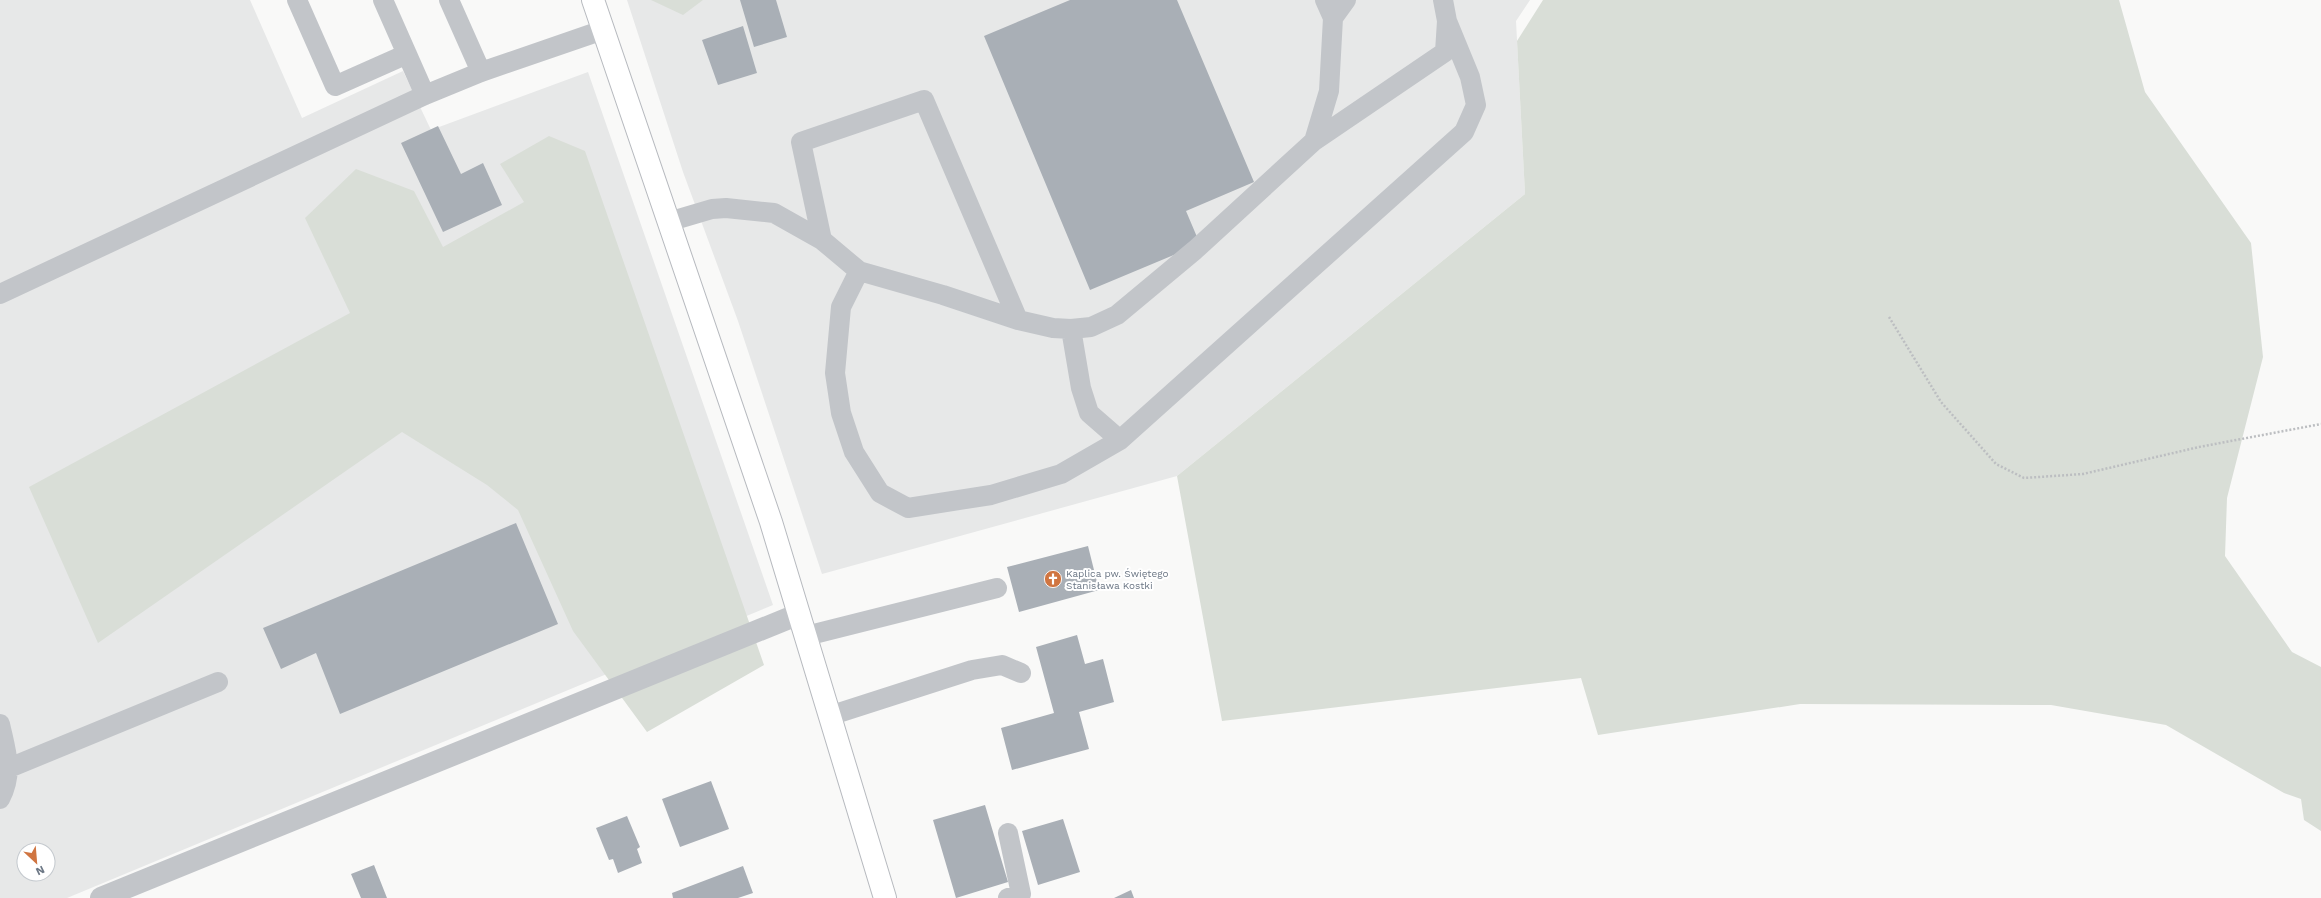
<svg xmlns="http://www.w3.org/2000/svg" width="2321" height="898" viewBox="0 0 2321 898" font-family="'Work Sans',sans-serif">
	<rect width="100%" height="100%" fill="#f9f9f8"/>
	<path fill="#e7e8e8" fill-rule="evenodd" d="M 0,0 L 250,0 L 302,118 L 403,71 L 431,130 L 588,72 L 773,605 L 67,898 L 0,898 ZM 24,850 L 48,850 L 48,874 L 24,874 Z
		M 627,0 L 1530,0 L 1516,21 L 1525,194 L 1177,476 L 822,574 L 738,321 L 683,172 Z"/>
	<path fill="#d9ded7" d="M 651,0 L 703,0 L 683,15 Z
		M 1543,0 L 2119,0 L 2145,92 L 2251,243 L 2263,357 L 2227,498 L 2225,556 L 2292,652 L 2321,667 L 2321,831 L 2304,820 L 2301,799 L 2284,793 L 2166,725 L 2051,705 L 1800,704 L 1598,735 L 1581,678 L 1222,721 L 1177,476 L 1525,194 L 1517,41 Z
		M 549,136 L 585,151 L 764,665 L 647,732 L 573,631 L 518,510 L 487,485 L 402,432 L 98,643 L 29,487 L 350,313 L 305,218 L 356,169 L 414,191 L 443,247 L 524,202 L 500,164 Z"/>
	<path fill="#a9afb6" d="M 740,0 L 776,0 L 787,37 L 754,47 Z
		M 1070,0 L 1177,0 L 1254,182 L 1186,211 L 1200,244 L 1090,290 L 984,36 Z
		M 743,26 L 757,73 L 718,85 L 702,40 Z
		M 438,126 L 461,174 L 483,163 L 502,205 L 443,232 L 401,143 Z
		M 516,523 L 558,624 L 340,714 L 316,653 L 281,669 L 263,628 Z
		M 1088,546 L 1099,590 L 1019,612 L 1007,567 Z
		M 1077,635 L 1085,664 L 1103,659 L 1114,702 L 1079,712 L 1089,749 L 1012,770 L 1001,728 L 1054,713 L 1036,647 Z
		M 711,781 L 729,829 L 680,847 L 662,799 Z
		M 985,805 L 1008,882 L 956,898 L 933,820 Z
		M 627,816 L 640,847 L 637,849 L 642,863 L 618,873 L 613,859 L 609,860 L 596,828 Z
		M 1063,819 L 1080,872 L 1038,885 L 1022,831 Z
		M 374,865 L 387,898 L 361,898 L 351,874 Z
		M 743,866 L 753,893 L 738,898 L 673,898 L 672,893 Z
		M 1131,890 L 1134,898 L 1114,898 Z"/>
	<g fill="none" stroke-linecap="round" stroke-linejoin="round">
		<defs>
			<path id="secondary" d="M 593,0 L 771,522 L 885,898"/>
		</defs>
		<use href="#secondary" stroke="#b7babf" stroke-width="24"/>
		<path stroke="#bcbec1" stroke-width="2.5" stroke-dasharray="2 2" stroke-linecap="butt" d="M 1889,317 L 1941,402 L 1996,464 L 2024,478 L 2083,474 L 2199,447 L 2321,424"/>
		<path stroke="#c2c5c9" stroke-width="20" d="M 297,0 L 335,86 L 407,54
			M 383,0 L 425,95
			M 449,0 L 481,72
			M 1333,18 L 1346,0
			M 1314,141 L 1329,91 L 1333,18 L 1325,0
			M 668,222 L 712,209 L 726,208 L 774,213 L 822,240 L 859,271 L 943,295 L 1018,320 L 1053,328 L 1071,329 L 1091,327 L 1117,315 L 1195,250 L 1314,141 L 1445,52 L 1447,21 L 1443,0
			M 822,240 L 801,142 L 924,100 L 1018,320
			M 859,271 L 841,307 L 835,373 L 841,413 L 854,452 L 880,493 L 908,508 L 991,495 L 1061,474 L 1120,440 L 1464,132 L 1476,105 L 1470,77 L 1447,21
			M 0,294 L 425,95 L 481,72 L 603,30
			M 1071,329 L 1081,388 L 1089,413 L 1120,440
			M 806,636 L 997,588
			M 829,716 L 972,670 L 1002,665 L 1021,673
			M 0,724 C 6,752 14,772 0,799
			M 9,768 L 218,682
			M 1008,898 L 1021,894 L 1008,833"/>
		<path stroke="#c2c5c9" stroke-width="22" d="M 101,898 L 799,614"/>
		<use href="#secondary" stroke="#fff" stroke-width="22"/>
	</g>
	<defs>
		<symbol id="church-disc" viewBox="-11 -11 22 22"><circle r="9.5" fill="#d07541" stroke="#fff"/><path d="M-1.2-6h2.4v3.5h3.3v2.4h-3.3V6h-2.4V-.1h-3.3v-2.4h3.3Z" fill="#fff"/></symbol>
	</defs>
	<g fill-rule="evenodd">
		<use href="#church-disc" x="1043" y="569" width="20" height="20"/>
	</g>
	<g text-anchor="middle" stroke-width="4" stroke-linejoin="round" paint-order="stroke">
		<g font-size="10" fill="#6c7785" stroke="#fff" text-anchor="start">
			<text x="1066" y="577">Kaplica pw. Świętego<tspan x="1066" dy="12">Stanisława Kostki</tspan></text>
		</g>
	</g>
	<g transform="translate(36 862) rotate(154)"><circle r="19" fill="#ffffff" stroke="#c4c9ce"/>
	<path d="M0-3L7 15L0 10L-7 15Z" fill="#d07541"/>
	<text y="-6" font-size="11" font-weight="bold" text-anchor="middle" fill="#6c7785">N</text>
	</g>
</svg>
